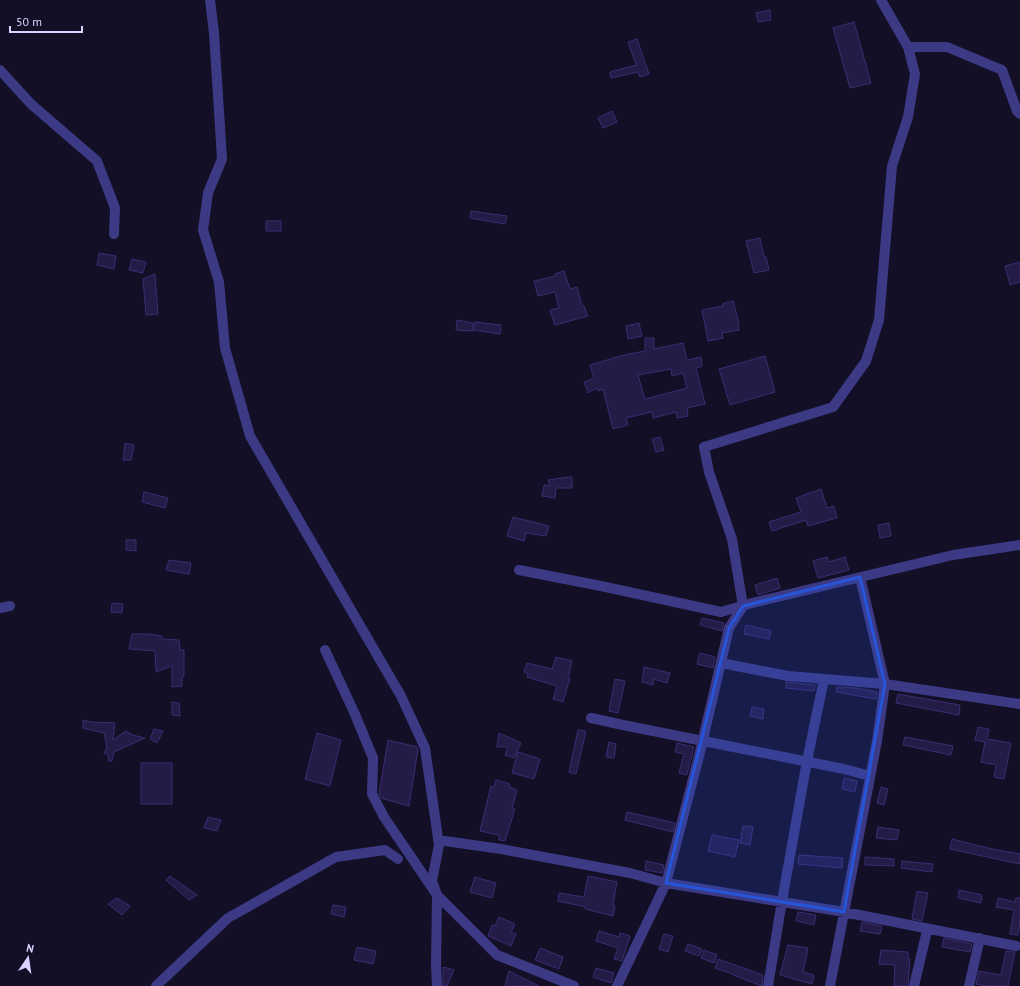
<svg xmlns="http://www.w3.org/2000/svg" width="1020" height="986" viewBox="0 0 1020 986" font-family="'PT Sans',sans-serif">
	<rect width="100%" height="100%" fill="#130f26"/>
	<path fill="#241b47" stroke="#3b2d73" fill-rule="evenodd" d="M 770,10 L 771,20 L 758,22 L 756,13 Z
		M 854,22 L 871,83 L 850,88 L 833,28 Z
		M 637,39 L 649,74 L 640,77 L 638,72 L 611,78 L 610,72 L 636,65 L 628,42 Z
		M 612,111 L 617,122 L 603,128 L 598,118 Z
		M 471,211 L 507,216 L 505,224 L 470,218 Z
		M 266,221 L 281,221 L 281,231 L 266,231 Z
		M 760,238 L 764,257 L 766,257 L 769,270 L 754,273 L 746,241 Z
		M 99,253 L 116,256 L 114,269 L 97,265 Z
		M 132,259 L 146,262 L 143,273 L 129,270 Z
		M 1020,262 L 1020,282 L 1010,285 L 1005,266 Z
		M 564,271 L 570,289 L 577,287 L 582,306 L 584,306 L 588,316 L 555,325 L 550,310 L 559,308 L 555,292 L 538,296 L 534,281 L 556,276 L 555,274 Z
		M 155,274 L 158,314 L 146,315 L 143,279 Z
		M 733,301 L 738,319 L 739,330 L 722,333 L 723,338 L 708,341 L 702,310 L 723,306 L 722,304 Z
		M 457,320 L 473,323 L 473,331 L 456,330 Z
		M 475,322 L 501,325 L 500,334 L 474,330 Z
		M 639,323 L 642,336 L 628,339 L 626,326 Z
		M 645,338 L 654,338 L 654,349 L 683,343 L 687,360 L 701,357 L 702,366 L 696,368 L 705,404 L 687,408 L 688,416 L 677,418 L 676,412 L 653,418 L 652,412 L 626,418 L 628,425 L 613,429 L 603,389 L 598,391 L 597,388 L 588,393 L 584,382 L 594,378 L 590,365 L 624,355 L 645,351 ZM 671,369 L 672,376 L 683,373 L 687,388 L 645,399 L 638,375 Z
		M 765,356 L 775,392 L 730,405 L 719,369 Z
		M 660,437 L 664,450 L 656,452 L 652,439 Z
		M 125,443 L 134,445 L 131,460 L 123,460 Z
		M 568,477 L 572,477 L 572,488 L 556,488 L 555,498 L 542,496 L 544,485 L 550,486 L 548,480 Z
		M 821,489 L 827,508 L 834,506 L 837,518 L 808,526 L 806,520 L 772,531 L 769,522 L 801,512 L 796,498 Z
		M 144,492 L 168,498 L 165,508 L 142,502 Z
		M 513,517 L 549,526 L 546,536 L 526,533 L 524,541 L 507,536 Z
		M 889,523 L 891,536 L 880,538 L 878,525 Z
		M 126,540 L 136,540 L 136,551 L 126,550 Z
		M 827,557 L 829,562 L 845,557 L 849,570 L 818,578 L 813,561 Z
		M 169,560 L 191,563 L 189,574 L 166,570 Z
		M 777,578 L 780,588 L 758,595 L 755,585 Z
		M 112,603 L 123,604 L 122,613 L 111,612 Z
		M 702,618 L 724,623 L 722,631 L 700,625 Z
		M 746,625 L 771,631 L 769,639 L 744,634 Z
		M 132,634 L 148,634 L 162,636 L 162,639 L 179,640 L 180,650 L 184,650 L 184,677 L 182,677 L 182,686 L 172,687 L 172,666 L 156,672 L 155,651 L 129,649 Z
		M 700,653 L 715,657 L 713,668 L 697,664 Z
		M 556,657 L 572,661 L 568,678 L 570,678 L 563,702 L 553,699 L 557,686 L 527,677 L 528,674 L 524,672 L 527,663 L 552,669 Z
		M 644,667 L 670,673 L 667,683 L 654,679 L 653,685 L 642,682 Z
		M 615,679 L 625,681 L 618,713 L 609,711 Z
		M 786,682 L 815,685 L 814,691 L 786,688 Z
		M 837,687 L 856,688 L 877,692 L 876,699 L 836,692 Z
		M 898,694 L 960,705 L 959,715 L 896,703 Z
		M 172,702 L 179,703 L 180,716 L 172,715 Z
		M 752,707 L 764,709 L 763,719 L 750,716 Z
		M 83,720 L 91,722 L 115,723 L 113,740 L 126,731 L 133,735 L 145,738 L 114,752 L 112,761 L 109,761 L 108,754 L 104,753 L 107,747 L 104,733 L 83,728 Z
		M 978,727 L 989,729 L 987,739 L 1011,743 L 1004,779 L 994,777 L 996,765 L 981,762 L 985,742 L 975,740 Z
		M 154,729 L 163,731 L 157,743 L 150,739 Z
		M 578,730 L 586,731 L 576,774 L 569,772 Z
		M 317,733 L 341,740 L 330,786 L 305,779 Z
		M 499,733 L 521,743 L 514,758 L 505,755 L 508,747 L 497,747 Z
		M 905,737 L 953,746 L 951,755 L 903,745 Z
		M 388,740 L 417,747 L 418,749 L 409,806 L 381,798 L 379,794 Z
		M 609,742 L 616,744 L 614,758 L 606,757 Z
		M 677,743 L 694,747 L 687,775 L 679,773 L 684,754 L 675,752 Z
		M 518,752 L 540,759 L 534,779 L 512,773 Z
		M 141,763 L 172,763 L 172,804 L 141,804 Z
		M 844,778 L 857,781 L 855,792 L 842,789 Z
		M 496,780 L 510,784 L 509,787 L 517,790 L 512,809 L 515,809 L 505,841 L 499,840 L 499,835 L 480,831 L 491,786 L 494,787 Z
		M 881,787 L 888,789 L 884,805 L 877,803 Z
		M 627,812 L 675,823 L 673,832 L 625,820 Z
		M 208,817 L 221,820 L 217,831 L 204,828 Z
		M 743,826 L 753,827 L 750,845 L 740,843 Z
		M 878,827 L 899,830 L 897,840 L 876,838 Z
		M 712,835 L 739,840 L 735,857 L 708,851 Z
		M 952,839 L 992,849 L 1020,854 L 1020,864 L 950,849 Z
		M 799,855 L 843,858 L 842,868 L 798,864 Z
		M 865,857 L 894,859 L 894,866 L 865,865 Z
		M 646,861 L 664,865 L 662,873 L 645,870 Z
		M 902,861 L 933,864 L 932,872 L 901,868 Z
		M 170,876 L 197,895 L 189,900 L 166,880 Z
		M 588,876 L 617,882 L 613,905 L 615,906 L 613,916 L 585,909 L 586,907 L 558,901 L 559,893 L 584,897 Z
		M 475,877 L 496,883 L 492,898 L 470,892 Z
		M 959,890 L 982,895 L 981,903 L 958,898 Z
		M 917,891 L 928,893 L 922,921 L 912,919 Z
		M 117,898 L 130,906 L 122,915 L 108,904 Z
		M 998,898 L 1015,902 L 1016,898 L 1020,898 L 1020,924 L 1018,935 L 1010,934 L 1014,910 L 996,907 Z
		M 333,905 L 346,907 L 344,917 L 331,914 Z
		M 798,912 L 816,915 L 814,925 L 796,921 Z
		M 499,917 L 515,924 L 511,932 L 516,934 L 511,946 L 488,936 L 492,925 L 495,926 Z
		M 862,922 L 882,926 L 880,934 L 860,931 Z
		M 599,931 L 619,937 L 620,933 L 630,936 L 622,961 L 614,959 L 618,948 L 596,941 Z
		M 664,934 L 673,936 L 668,952 L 659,949 Z
		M 944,938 L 972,944 L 970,952 L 942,947 Z
		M 688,944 L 702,949 L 699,956 L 685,951 Z
		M 788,945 L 808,948 L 803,972 L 814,975 L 812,984 L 780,975 Z
		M 357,947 L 376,951 L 373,964 L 354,960 Z
		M 540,948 L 563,957 L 559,969 L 535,960 Z
		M 704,950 L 717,955 L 714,963 L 701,958 Z
		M 881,950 L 908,952 L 908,958 L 910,959 L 908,986 L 894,986 L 895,965 L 879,964 Z
		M 1006,951 L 1015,952 L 1008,986 L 986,986 L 976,984 L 979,971 L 1001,975 Z
		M 718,959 L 763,975 L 762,986 L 733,975 L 733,974 L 715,968 Z
		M 443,967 L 454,970 L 447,986 L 443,986 Z
		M 596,968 L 614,973 L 611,983 L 593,977 Z
		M 509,971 L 539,986 L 505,986 Z"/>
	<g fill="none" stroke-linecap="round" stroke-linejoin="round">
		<path stroke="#3d3a85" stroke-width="10" d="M 210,0 L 214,33 L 222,159 L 208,193 L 203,230 L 219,282 L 225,348 L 250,436 L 401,696 L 425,748 L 439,845 L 432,881 L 437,895 L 436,966 L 437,986
			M 881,0 L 908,47 L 947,47 L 1002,70 L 1017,111 L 1020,114
			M 0,70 L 31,104 L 97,161 L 115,208 L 114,234
			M 519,570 L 601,586 L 721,612 L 752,603 L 953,555 L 1020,545
			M 860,577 L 885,684 L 1020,704
			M 0,608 L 10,606
			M 325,650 L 354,712 L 373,758 L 372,794 L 384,817 L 437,895 L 497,955 L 574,986
			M 721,663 L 788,676 L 885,684 L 877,741 L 830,986
			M 591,718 L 623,725 L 844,769 L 870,776
			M 438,840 L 501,849 L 630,873 L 666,883 L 844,912 L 1016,946
			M 156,986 L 228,918 L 336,857 L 385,850 L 398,859
			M 617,986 L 666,883 L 699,756 L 729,628 L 743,606 L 732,539 L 709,472 L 704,447 L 833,407 L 866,361 L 879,320 L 892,166 L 908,117 L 915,74 L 908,47
			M 768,986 L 782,901 L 807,761 L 824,679
			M 914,986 L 926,935 L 926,928
			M 969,986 L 980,938"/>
	</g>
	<path fill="#2655da" fill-opacity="0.2" stroke="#2655da" stroke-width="3" stroke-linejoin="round" d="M 860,577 L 885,684 L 844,912 L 666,883 L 729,628 L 743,606 Z"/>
	<g transform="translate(28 958) rotate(13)" stroke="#130f26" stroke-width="3" paint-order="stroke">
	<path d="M0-3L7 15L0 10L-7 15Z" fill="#d9d4ff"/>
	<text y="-6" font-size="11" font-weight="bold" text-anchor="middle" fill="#d9d4ff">N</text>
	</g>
	<path d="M10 26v6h72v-6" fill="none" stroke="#d9d4ff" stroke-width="2"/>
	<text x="16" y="26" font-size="12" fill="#d9d4ff" stroke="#130f26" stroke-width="3" paint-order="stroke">50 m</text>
</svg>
